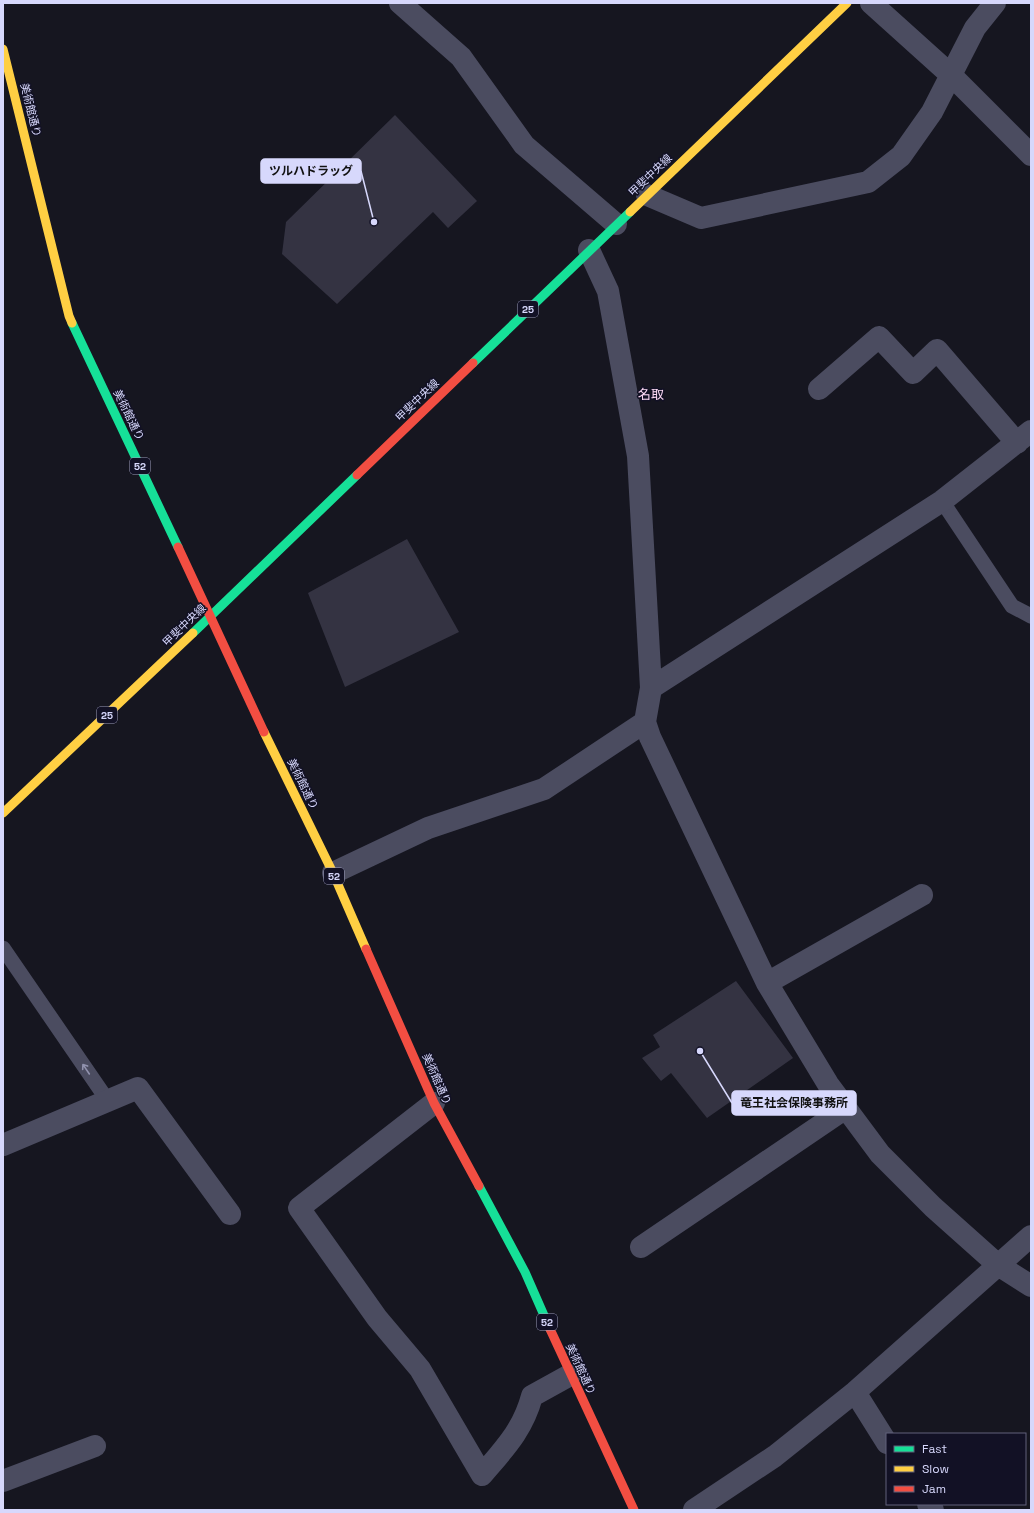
<svg xmlns="http://www.w3.org/2000/svg" width="1034" height="1513" viewBox="0 0 1034 1513" font-family="'Space Grotesk','Noto Sans JP',sans-serif">
	<rect width="100%" height="100%" fill="#161620"/>
	<path fill="#343342" d="M 395,115 L 477,201 L 448,228 L 433,212 L 337,304 L 282,254 L 286,222 Z
		M 407,539 L 459,632 L 345,687 L 308,593 Z
		M 736,981 L 793,1058 L 707,1118 L 671,1073 L 661,1081 L 642,1058 L 660,1047 L 653,1035 Z"/>
	<g fill="none" stroke-linecap="round" stroke-linejoin="round">
		<path stroke="#4b4c60" stroke-width="15" d="M 942,501 L 1012,606 L 1031,616
			M 3,948 L 108,1101"/>
		<path stroke="#4b4c60" stroke-width="22" d="M 400,3 L 461,57 L 524,145 L 616,224
			M 871,3 L 952,76 L 1031,155
			M 647,195 L 701,218 L 868,182 L 901,156 L 932,112 L 975,28 L 995,3
			M 589,250 L 608,291 L 638,456 L 651,688 L 645,722 L 650,737 L 767,983 L 828,1084 L 880,1154 L 933,1207 L 998,1265 L 1031,1286
			M 819,389 L 879,337 L 913,373 L 937,350 L 1017,443
			M 651,688 L 942,501 L 1031,431
			M 333,873 L 428,828 L 544,789 L 645,722
			M 767,983 L 922,895
			M 434,1103 L 299,1208 L 377,1318 L 420,1369 L 482,1475 C 504,1449 523,1430 532,1396 L 570,1375
			M 3,1145 L 138,1088 L 230,1214
			M 641,1247 L 846,1108
			M 855,1392 L 887,1443
			M 3,1481 L 95,1446
			M 928,1504 L 933,1510
			M 694,1510 L 775,1456 L 855,1392 L 1031,1236"/>
		<path stroke="#16e098" stroke-width="9" d="M 72,323 L 178,547
			M 473,363 L 630,212
			M 193,633 L 357,475
			M 479,1186 L 525,1272 L 550,1329"/>
		<path stroke="#ffcf43" stroke-width="9" d="M 3,49 L 69,316 L 72,323
			M 630,212 L 847,3
			M 264,732 L 333,873 L 366,949
			M 3,813 L 193,633"/>
		<path stroke="#f24e42" stroke-width="9" d="M 357,475 L 473,363
			M 178,547 L 264,732
			M 366,949 L 434,1103 L 479,1186
			M 550,1329 L 634,1510"/>
	</g>
	<defs><path id="oneway-shaft" d="M-6 0H5M1.5-3L5.5 0L1.5 3" fill="none" stroke-width="1.6" stroke-linecap="round" stroke-linejoin="round"/></defs>
	<use stroke="#9192ae" href="#oneway-shaft" transform="translate(86 1069) rotate(-124)"/>
	<g text-anchor="middle" stroke-width="3" stroke-linejoin="round" paint-order="stroke">
		<g fill="#121125" stroke="#9c9cbc" stroke-width="1">
			<rect x="518" y="301" width="20" height="16" rx="3"/>
			<rect x="130" y="458" width="20" height="16" rx="3"/>
			<rect x="97" y="707" width="20" height="16" rx="3"/>
			<rect x="324" y="868" width="20" height="16" rx="3"/>
			<rect x="537" y="1314" width="20" height="16" rx="3"/>
		</g>
		<g font-size="10" font-weight="bold" fill="#d7d8fc">
			<text x="528" y="313">25</text>
			<text x="140" y="470">52</text>
			<text x="107" y="719">25</text>
			<text x="334" y="880">52</text>
			<text x="547" y="1326">52</text>
		</g>
		<g font-size="11" fill="#d7d8fc" stroke="#121125">
			<text transform="translate(31 110) rotate(76)" y="4">美術館通り</text>
			<text transform="translate(650 175) rotate(-44)" y="4">甲斐中央線</text>
			<text transform="translate(417 400) rotate(-44)" y="4">甲斐中央線</text>
			<text transform="translate(129 415) rotate(64)" y="4">美術館通り</text>
			<text transform="translate(184 625) rotate(-44)" y="4">甲斐中央線</text>
			<text transform="translate(303 784) rotate(64)" y="4">美術館通り</text>
			<text transform="translate(437 1079) rotate(66)" y="4">美術館通り</text>
			<text transform="translate(581 1369) rotate(65)" y="4">美術館通り</text>
		</g>
		<g font-size="13" fill="#fcd9f4" stroke="#121125">
			<text x="651" y="399">名取</text>
		</g>
	</g>
	<path fill="none" stroke="#d7d8fc" stroke-width="1.5" d="M374 222L361 171M700 1051L732 1103"/>
	<g fill="#d7d8fc" stroke="#121125" stroke-width="1.5">
		<circle cx="374" cy="222" r="4"/>
		<circle cx="700" cy="1051" r="4"/>
	</g>
	<g fill="#d7d8fc" stroke="#d7d8fc" stroke-width="1.5">
		<rect x="261" y="159" width="100" height="24" rx="4"/>
		<rect x="732" y="1091" width="124" height="24" rx="4"/>
	</g>
	<g font-size="12" text-anchor="middle" font-weight="bold" fill="#111">
		<text x="311" y="175">ツルハドラッグ</text>
		<text x="794" y="1107">竜王社会保険事務所</text>
	</g>
	<rect width="1034" height="1513" fill="none" stroke="#d7d8fc" stroke-width="8"/>
	<rect x="886" y="1433" width="140" height="72" fill="#121125" stroke="#61617b"/>
	<rect x="894" y="1446" width="20" height="6" fill="#16e098" stroke="#61617b"/>
	<text x="922" y="1453" font-size="12" fill="#d7d8fc">Fast</text>
	<rect x="894" y="1466" width="20" height="6" fill="#ffcf43" stroke="#61617b"/>
	<text x="922" y="1473" font-size="12" fill="#d7d8fc">Slow</text>
	<rect x="894" y="1486" width="20" height="6" fill="#f24e42" stroke="#61617b"/>
	<text x="922" y="1493" font-size="12" fill="#d7d8fc">Jam</text>
</svg>
